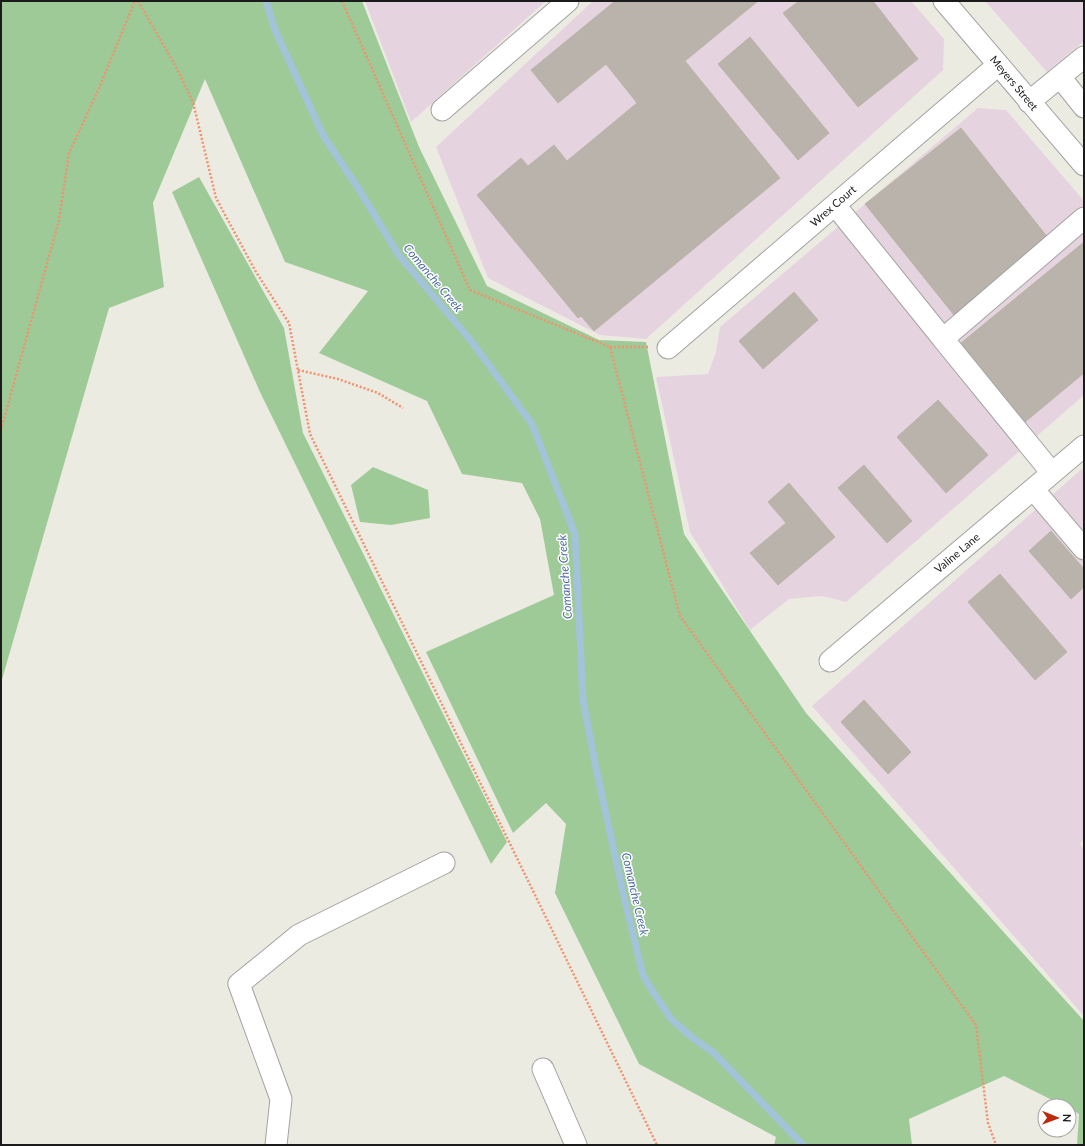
<svg xmlns="http://www.w3.org/2000/svg" width="1085" height="1146" viewBox="0 0 1085 1146" font-family="Lato,sans-serif">
	<rect width="100%" height="100%" fill="#ecebe1"/>
	<path fill="#e5d4df" d="M 365,1 L 546,1 L 411,122 Z
		M 593,1 L 911,1 L 944,39 L 943,70 L 646,339 L 600,335 L 488,278 L 436,147 Z
		M 985,1 L 1084,1 L 1084,41 L 1047,72 Z
		M 978,108 L 1006,110 L 1084,201 L 1084,395 L 846,602 L 822,596 L 789,599 L 750,630 L 690,532 L 656,377 L 708,374 L 716,352 L 720,327 Z
		M 1084,467 L 1084,839 L 1080,844 L 1084,849 L 1084,1016 L 812,706 Z"/>
	<path fill="#9eca98" d="M 2,1 L 362,1 L 419,147 L 487,286 L 599,340 L 646,342 L 684,534 L 806,713 L 1084,1021 L 1084,1145 L 1077,1145 L 1079,1114 L 1069,1108 L 1069,1106 L 1064,1106 L 1004,1076 L 909,1119 L 912,1145 L 774,1145 L 776,1137 L 639,1064 L 555,893 L 566,824 L 546,803 L 513,833 L 426,652 L 554,595 L 540,519 L 522,483 L 462,474 L 427,401 L 319,353 L 368,291 L 285,262 L 205,79 L 153,203 L 164,287 L 109,308 L 1,683 L 1,8 Z
		M 199,177 L 284,328 L 303,433 L 507,842 L 491,864 L 260,392 L 172,192 Z
		M 373,467 L 428,490 L 430,518 L 391,525 L 360,522 L 351,485 Z"/>
	<g fill="none" stroke-linecap="round" stroke-linejoin="round">
		<path stroke="#a3c3d8" stroke-width="7" d="M 266,1 L 275,30 L 323,135 L 360,191 L 398,254 L 472,342 L 532,424 L 575,534 L 583,700 L 596,768 L 624,897 L 643,975 L 653,992 L 672,1020 L 694,1039 L 714,1053 L 803,1145"/>
	</g>
	<path fill="#b9b3ab" stroke="#bdb4a5" d="M 615,1 L 758,1 L 685,61 L 780,178 L 594,331 L 581,316 L 578,318 L 477,195 L 521,158 L 528,166 L 554,145 L 567,161 L 637,103 L 606,64 L 558,103 L 531,70 Z
		M 799,1 L 873,1 L 918,59 L 858,107 L 783,13 Z
		M 750,37 L 829,133 L 798,160 L 718,64 Z
		M 961,128 L 1049,239 L 954,315 L 865,204 Z
		M 1084,242 L 1084,373 L 1025,422 L 961,343 Z
		M 794,292 L 818,320 L 763,369 L 739,341 Z
		M 938,400 L 988,455 L 946,493 L 897,437 Z
		M 864,465 L 912,521 L 887,543 L 838,488 Z
		M 789,483 L 835,537 L 778,585 L 750,553 L 786,523 L 768,502 Z
		M 1051,531 L 1084,569 L 1084,587 L 1071,599 L 1029,551 Z
		M 1000,574 L 1067,652 L 1035,680 L 968,602 Z
		M 864,700 L 911,752 L 888,774 L 841,722 Z"/>
	<g fill="none" stroke-linecap="round" stroke-linejoin="round">
		<defs>
			<path id="minor" d="M 944,1 L 1084,165
				M 1060,77 L 1084,107
				M 1029,102 L 1084,57
				M 442,110 L 568,1
				M 835,205 L 943,339
				M 668,348 L 998,65
				M 1052,473 L 943,339 L 1084,218
				M 1033,489 L 1084,549
				M 830,661 L 1084,446
				M 543,1069 L 576,1145
				M 276,1145 L 281,1099 L 239,984 L 299,935 L 444,863"/>
		</defs>
		<use href="#minor" stroke="#a2a2a2" stroke-width="23"/>
		<path stroke="#f2916d" stroke-width="2.5" stroke-dasharray="2 2" stroke-linecap="butt" d="M 138,1 L 176,67 L 193,102 L 216,198 L 256,272 L 289,323 L 310,434 L 657,1145
			M 342,1 L 470,290 L 610,347 L 680,616 L 976,1025 L 988,1123 L 996,1145
			M 610,347 L 648,347
			M 298,370 L 338,379 L 378,393 L 403,408
			M 1,430 L 59,220 L 69,153 L 97,93 L 135,1"/>
		<use href="#minor" stroke="#fff" stroke-width="21"/>
	</g>
	<g text-anchor="middle" stroke-width="3" stroke-linejoin="round" paint-order="stroke">
		<g font-size="11" fill="#1b1b1b" stroke="#fff">
			<text transform="translate(1014 83) rotate(50)" y="4">Meyers Street</text>
			<text transform="translate(833 206) rotate(-41)" y="4">Wrex Court</text>
			<text transform="translate(957 553) rotate(-40)" y="4">Valine Lane</text>
		</g>
		<g font-size="12" font-style="italic" fill="#4e6aa5" stroke="#fff">
			<text transform="translate(433 278) rotate(50)" y="4">Comanche Creek</text>
			<text transform="translate(565 577) rotate(-94)" y="4">Comanche Creek</text>
			<text transform="translate(635 894) rotate(77)" y="4">Comanche Creek</text>
		</g>
	</g>
	<rect width="1085" height="1146" fill="none" stroke="#1b1b1b" stroke-width="4"/>
	<g transform="translate(1057 1118) rotate(91)"><circle r="19" fill="#ffffff" stroke="#a4a4a4"/>
	<path d="M0-3L7 15L0 10L-7 15Z" fill="#bd290a"/>
	<text y="-6" font-size="11" font-weight="bold" text-anchor="middle" fill="#1b1b1b">N</text>
	</g>
</svg>
